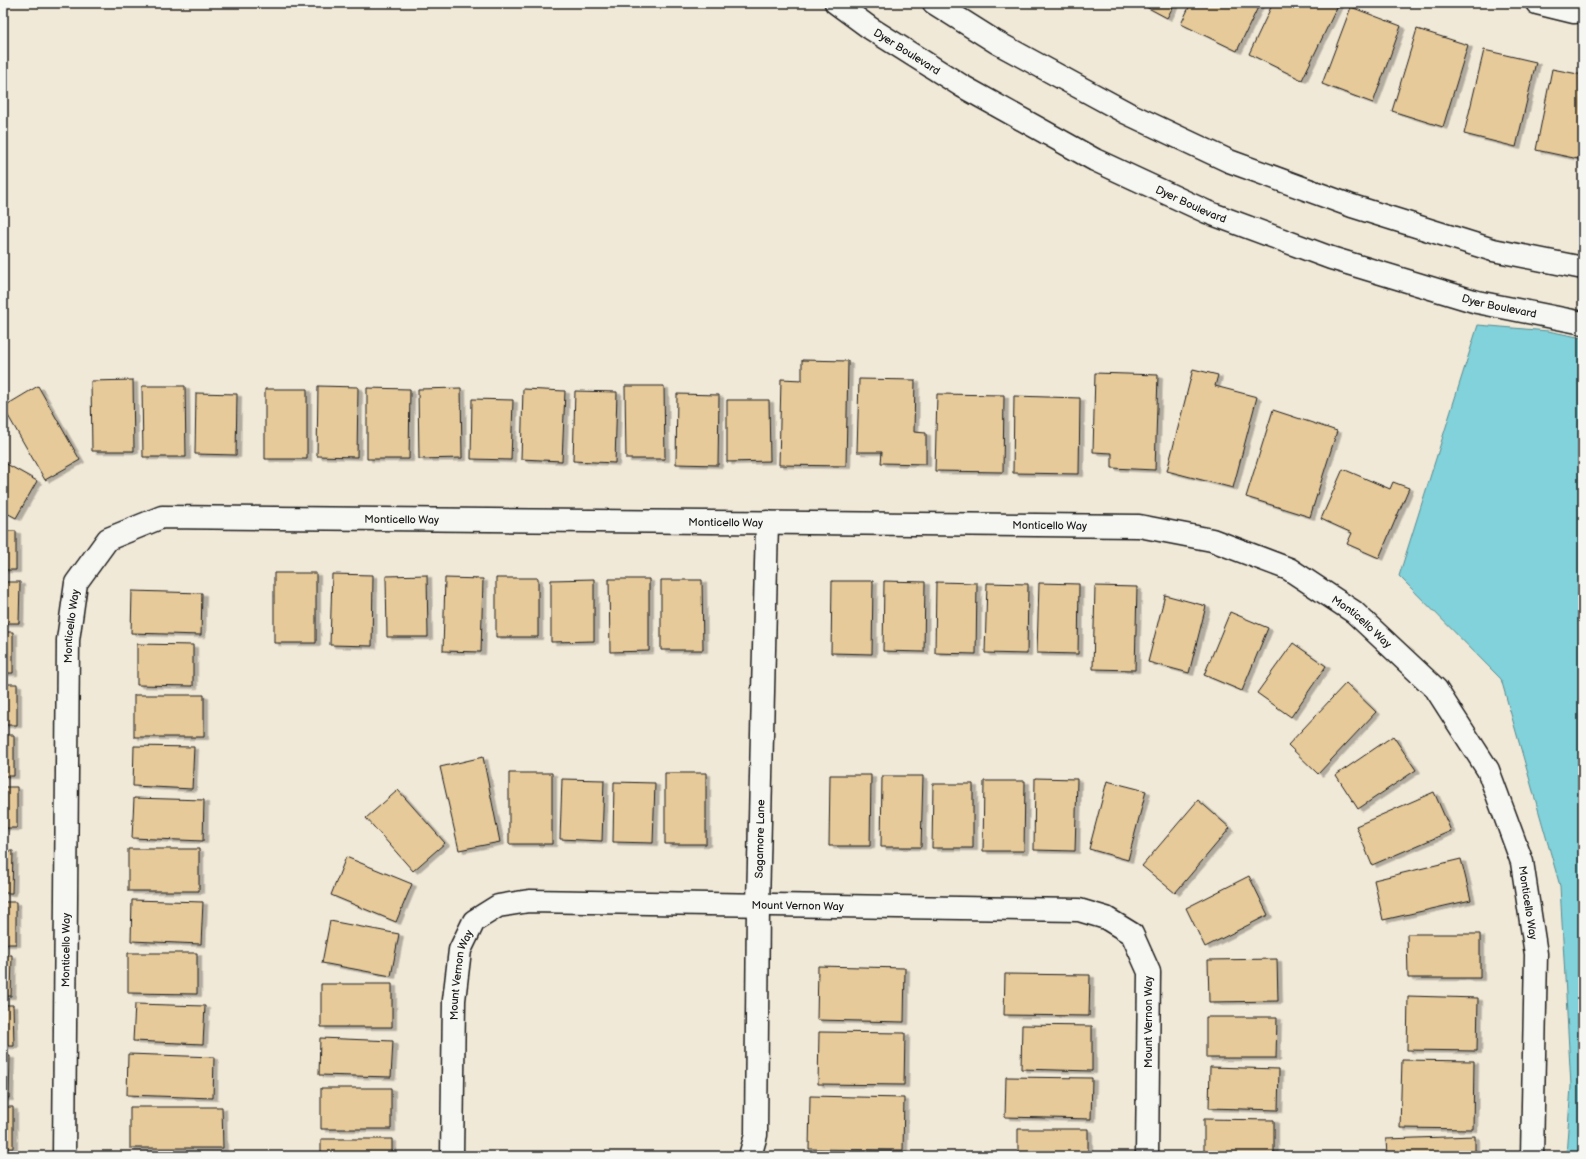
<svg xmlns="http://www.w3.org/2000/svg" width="1586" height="1159" viewBox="0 0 1586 1159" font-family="'Balsamiq Sans',sans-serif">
	<defs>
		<filter id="shadow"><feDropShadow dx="4.5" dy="2.5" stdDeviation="0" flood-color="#0004"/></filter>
	</defs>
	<rect width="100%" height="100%" fill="#f1e9d8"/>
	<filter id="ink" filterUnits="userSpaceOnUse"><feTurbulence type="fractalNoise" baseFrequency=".025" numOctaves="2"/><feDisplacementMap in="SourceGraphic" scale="8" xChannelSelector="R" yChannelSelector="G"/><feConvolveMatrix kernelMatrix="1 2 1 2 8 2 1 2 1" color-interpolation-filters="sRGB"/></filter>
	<g filter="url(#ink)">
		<path fill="#81d2da" stroke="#59898e" d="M 1478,325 L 1548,331 L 1583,338 L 1583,1156 L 1566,1156 L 1571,1086 L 1560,886 L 1501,679 L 1399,576 Z"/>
		<path fill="#e6ca9a" stroke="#1c1c1c" filter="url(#shadow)" d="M 1139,3 L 1175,3 L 1167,18 Z
			M 1191,3 L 1260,3 L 1237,51 L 1181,24 Z
			M 1273,3 L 1339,3 L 1302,80 L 1249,54 Z
			M 1351,7 L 1401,26 L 1373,103 L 1322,84 Z
			M 1417,29 L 1468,45 L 1443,127 L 1392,111 Z
			M 1484,50 L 1536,62 L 1516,147 L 1464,134 Z
			M 1552,69 L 1583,75 L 1583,160 L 1536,150 Z
			M 802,360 L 848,361 L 846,466 L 779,465 L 781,379 L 802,380 Z
			M 1193,369 L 1218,375 L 1215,386 L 1257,397 L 1233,488 L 1167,471 Z
			M 1095,373 L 1158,375 L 1155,470 L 1112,468 L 1112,453 L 1093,452 Z
			M 859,379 L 915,380 L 914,432 L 926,433 L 926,464 L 881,463 L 882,452 L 857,452 Z
			M 133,380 L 134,451 L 92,451 L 91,381 Z
			M 38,386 L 80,460 L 45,480 L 3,407 Z
			M 142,386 L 185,386 L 186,457 L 143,457 Z
			M 318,386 L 358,387 L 357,457 L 317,456 Z
			M 625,386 L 664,386 L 665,459 L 626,459 Z
			M 367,388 L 410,389 L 409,459 L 367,459 Z
			M 461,388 L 462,458 L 419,459 L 418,389 Z
			M 265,389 L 307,389 L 307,459 L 265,459 Z
			M 523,389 L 565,391 L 562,461 L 521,459 Z
			M 575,391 L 617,392 L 615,463 L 573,461 Z
			M 196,393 L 237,394 L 236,455 L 195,454 Z
			M 677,394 L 719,395 L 718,465 L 676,464 Z
			M 937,394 L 1004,395 L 1003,472 L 935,471 Z
			M 1014,396 L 1080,398 L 1079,474 L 1013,473 Z
			M 472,399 L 513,400 L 511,460 L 471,459 Z
			M 727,400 L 769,400 L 770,461 L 727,462 Z
			M 1273,410 L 1337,431 L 1310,517 L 1246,497 Z
			M 3,462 L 37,481 L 16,518 L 3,511 Z
			M 1343,469 L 1390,489 L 1393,482 L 1409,488 L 1379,558 L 1347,544 L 1352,533 L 1321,519 Z
			M 3,531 L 16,531 L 16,570 L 3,570 Z
			M 274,573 L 316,573 L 316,643 L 274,643 Z
			M 332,574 L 373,575 L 372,646 L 330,645 Z
			M 427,575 L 428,637 L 387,637 L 386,576 Z
			M 445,578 L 483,579 L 481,652 L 443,651 Z
			M 496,578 L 538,578 L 538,637 L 496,637 Z
			M 594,579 L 594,641 L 551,642 L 551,580 Z
			M 609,579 L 649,579 L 649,651 L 610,652 Z
			M 661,580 L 702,580 L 703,650 L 661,650 Z
			M 832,581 L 873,581 L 872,654 L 831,653 Z
			M 884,581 L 925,582 L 924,652 L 883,651 Z
			M 3,582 L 20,582 L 19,623 L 3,623 Z
			M 936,582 L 977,583 L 976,654 L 935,653 Z
			M 987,583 L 1028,584 L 1027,654 L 985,653 Z
			M 1039,583 L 1079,584 L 1078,654 L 1037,653 Z
			M 1095,586 L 1137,587 L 1135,670 L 1093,669 Z
			M 132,591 L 202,593 L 201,635 L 131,633 Z
			M 1165,595 L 1206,606 L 1189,673 L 1148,662 Z
			M 1230,612 L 1268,628 L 1242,691 L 1204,675 Z
			M 3,632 L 13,632 L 13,673 L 3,673 Z
			M 1293,643 L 1326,666 L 1291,717 L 1257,693 Z
			M 137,644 L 193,645 L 193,686 L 137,685 Z
			M 1346,683 L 1376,712 L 1318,774 L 1288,745 Z
			M 3,684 L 17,684 L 17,725 L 3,725 Z
			M 134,695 L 204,695 L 204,737 L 134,737 Z
			M 3,735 L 14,735 L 14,776 L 3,776 Z
			M 1393,736 L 1416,770 L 1358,809 L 1336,775 Z
			M 134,746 L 194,747 L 192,789 L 133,786 Z
			M 483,757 L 500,842 L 459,850 L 440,767 Z
			M 509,773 L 552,773 L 552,844 L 509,844 Z
			M 665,773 L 706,773 L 706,844 L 665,844 Z
			M 830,775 L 871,775 L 870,846 L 829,846 Z
			M 882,776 L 923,776 L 921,847 L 881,847 Z
			M 1035,778 L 1077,779 L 1075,851 L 1034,850 Z
			M 562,779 L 604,780 L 602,841 L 560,839 Z
			M 984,781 L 1025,781 L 1024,851 L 983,851 Z
			M 1107,781 L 1146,791 L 1128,860 L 1089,849 Z
			M 614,782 L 655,783 L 653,843 L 613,842 Z
			M 933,784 L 973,784 L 973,848 L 932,848 Z
			M 3,787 L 17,787 L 17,828 L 3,828 Z
			M 398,790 L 445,843 L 413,871 L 366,818 Z
			M 1434,792 L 1451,831 L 1372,865 L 1356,826 Z
			M 134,798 L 204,800 L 203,841 L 132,838 Z
			M 1198,800 L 1230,828 L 1175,893 L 1142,866 Z
			M 128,849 L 199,849 L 199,891 L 128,891 Z
			M 3,851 L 13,851 L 12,893 L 3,893 Z
			M 346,857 L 412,884 L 396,922 L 331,895 Z
			M 1461,859 L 1471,900 L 1383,920 L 1374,880 Z
			M 1249,876 L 1268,915 L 1205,947 L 1186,908 Z
			M 132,900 L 203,902 L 201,944 L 131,941 Z
			M 3,902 L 16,902 L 16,944 L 3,944 Z
			M 330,921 L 399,934 L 391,976 L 322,963 Z
			M 1407,934 L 1480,934 L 1480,978 L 1408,978 Z
			M 128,953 L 197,953 L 197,994 L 128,993 Z
			M 3,955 L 12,955 L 11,996 L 3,996 Z
			M 1277,959 L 1278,1001 L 1209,1002 L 1208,960 Z
			M 818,966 L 905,968 L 904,1022 L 817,1020 Z
			M 1005,974 L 1090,975 L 1089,1016 L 1004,1015 Z
			M 321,984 L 392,984 L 392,1027 L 321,1027 Z
			M 1408,996 L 1478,998 L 1477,1051 L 1407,1050 Z
			M 135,1004 L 205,1006 L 203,1044 L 133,1041 Z
			M 3,1005 L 13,1005 L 14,1046 L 3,1046 Z
			M 1206,1017 L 1277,1017 L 1276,1058 L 1206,1058 Z
			M 1022,1025 L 1092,1026 L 1092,1071 L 1021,1069 Z
			M 819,1032 L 905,1033 L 904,1085 L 818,1084 Z
			M 320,1038 L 393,1041 L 391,1077 L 319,1075 Z
			M 128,1054 L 214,1057 L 213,1098 L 127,1095 Z
			M 3,1056 L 10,1056 L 9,1098 L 3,1098 Z
			M 1402,1060 L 1474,1061 L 1473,1129 L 1400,1128 Z
			M 1210,1067 L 1279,1069 L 1278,1110 L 1209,1108 Z
			M 1006,1077 L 1092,1078 L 1091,1119 L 1005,1117 Z
			M 321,1088 L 391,1088 L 391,1129 L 321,1129 Z
			M 810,1096 L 904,1098 L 903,1150 L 809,1149 Z
			M 3,1107 L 13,1107 L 13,1148 L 3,1148 Z
			M 130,1107 L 222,1107 L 223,1148 L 130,1148 Z
			M 1204,1119 L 1274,1120 L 1274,1156 L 1204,1156 Z
			M 1018,1129 L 1088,1129 L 1088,1156 L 1018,1156 Z
			M 1475,1136 L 1475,1156 L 1387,1156 L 1386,1139 Z
			M 321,1139 L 392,1139 L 392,1156 L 321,1156 Z"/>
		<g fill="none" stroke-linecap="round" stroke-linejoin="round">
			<defs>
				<g id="minor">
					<path d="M 1537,3 L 1574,12 L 1583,11"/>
					<path id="s1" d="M 64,1156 L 68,640 L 76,583 L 108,539 L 162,517 L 1139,526 L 1212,540 L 1289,569 L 1354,612 L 1436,689 L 1488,770 L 1522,862 L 1536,954 L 1532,1156"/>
					<path id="s2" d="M 452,1156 L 454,1000 L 460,950 L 474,921 L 498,906 L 529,901 L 1079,910 L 1106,918 L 1132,934 L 1149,972 L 1147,1156"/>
					<path id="s3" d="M 750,1156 L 756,1135 L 758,905 L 767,522"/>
				</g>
				<g id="secondary">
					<path id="s4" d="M 836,3 L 870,28 L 962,86 L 1095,160 L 1207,212 L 1331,258 L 1477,302 L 1583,323"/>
					<path d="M 934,3 L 996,42 L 1127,113 L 1229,161 L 1352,206 L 1493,250 L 1583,268"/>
				</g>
			</defs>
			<use href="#minor" stroke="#1c1c1c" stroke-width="25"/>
			<use href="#secondary" stroke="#1c1c1c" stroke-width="25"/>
			<use href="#minor" stroke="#f6f6f2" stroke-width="22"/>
			<use href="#secondary" stroke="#f6f6f2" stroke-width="22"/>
		</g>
	</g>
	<g text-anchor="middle" stroke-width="3" stroke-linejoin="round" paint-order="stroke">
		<g font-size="11" fill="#1c1c1c" stroke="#f6f6f2">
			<text dy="4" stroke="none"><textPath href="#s4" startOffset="86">Dyer Boulevard</textPath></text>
			<text dy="4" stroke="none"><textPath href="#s4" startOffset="409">Dyer Boulevard</textPath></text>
			<text dy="4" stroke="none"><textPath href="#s4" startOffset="734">Dyer Boulevard</textPath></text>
			<text dy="4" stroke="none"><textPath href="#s1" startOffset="926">Monticello Way</textPath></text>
			<text dy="4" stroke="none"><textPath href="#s1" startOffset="1250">Monticello Way</textPath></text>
			<text dy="4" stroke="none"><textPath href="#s1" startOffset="1574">Monticello Way</textPath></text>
			<text dy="4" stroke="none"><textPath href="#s1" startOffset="1910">Monticello Way</textPath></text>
			<text dy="4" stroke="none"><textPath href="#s1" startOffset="530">Monticello Way</textPath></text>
			<text dy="4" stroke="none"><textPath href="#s3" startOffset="318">Sagamore Lane</textPath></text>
			<text dy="4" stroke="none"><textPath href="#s1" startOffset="2246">Monticello Way</textPath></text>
			<text dy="4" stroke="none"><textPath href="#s2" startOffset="567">Mount Vernon Way</textPath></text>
			<text dy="4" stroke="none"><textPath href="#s1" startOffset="206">Monticello Way</textPath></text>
			<text dy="4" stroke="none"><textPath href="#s2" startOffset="182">Mount Vernon Way</textPath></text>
			<text transform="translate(1148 1022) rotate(-90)" y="4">Mount Vernon Way</text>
		</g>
	</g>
	<rect width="1586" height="1159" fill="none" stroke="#f6f6f2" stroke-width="16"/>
	<rect x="8" y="8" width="1570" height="1143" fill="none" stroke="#1c1c1c" stroke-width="1.5" filter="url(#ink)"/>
</svg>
